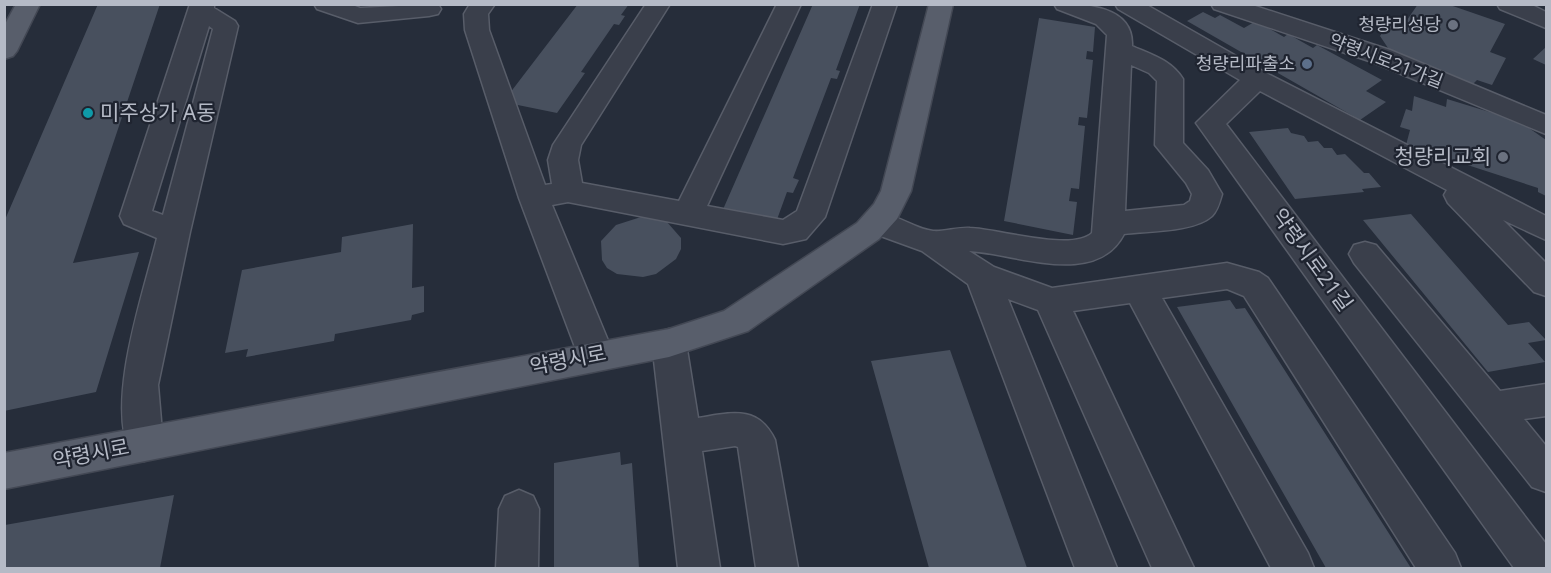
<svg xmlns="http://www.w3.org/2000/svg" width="1551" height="573" viewBox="0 0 1551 573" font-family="'Noto Sans','Noto Sans KR',sans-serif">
	<rect width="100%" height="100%" fill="#262d3a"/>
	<path fill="#48505e" d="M 98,4 L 160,4 L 73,263 L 139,252 L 96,392 L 4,411 L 4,222 Z
		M 578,4 L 629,4 L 621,15 L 625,16 L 619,25 L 614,24 L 581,72 L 585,73 L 557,113 L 503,102 Z
		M 813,4 L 860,4 L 836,70 L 840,71 L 837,79 L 831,78 L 793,178 L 799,180 L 793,193 L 787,192 L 775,225 L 721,214 Z
		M 1418,4 L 1447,4 L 1505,24 L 1490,52 L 1506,58 L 1492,85 L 1477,80 L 1473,84 L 1386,51 L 1388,48 L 1380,36 L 1392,18 L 1405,23 Z
		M 1203,12 L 1215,18 L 1220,15 L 1244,28 L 1256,21 L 1284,37 L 1288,34 L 1313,48 L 1317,45 L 1382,80 L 1366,91 L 1386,102 L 1360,120 L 1187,21 Z
		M 1039,18 L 1095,27 L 1093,52 L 1087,51 L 1086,59 L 1093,60 L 1087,118 L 1079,117 L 1078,125 L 1085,126 L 1079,189 L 1071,188 L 1069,201 L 1077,202 L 1073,235 L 1004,221 Z
		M 1546,47 L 1546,65 L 1533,59 Z
		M 1414,96 L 1446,107 L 1447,99 L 1519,121 L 1546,140 L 1546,196 L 1538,192 L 1538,188 L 1406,145 L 1410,130 L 1400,127 L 1406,109 L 1412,111 Z
		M 1288,128 L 1291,133 L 1304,136 L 1308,142 L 1318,141 L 1324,148 L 1332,148 L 1337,155 L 1345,154 L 1364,173 L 1369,173 L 1381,187 L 1362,189 L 1364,192 L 1295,199 L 1249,132 Z
		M 1411,214 L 1508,325 L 1529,322 L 1546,340 L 1528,343 L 1545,362 L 1488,372 L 1363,220 Z
		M 641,217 L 667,222 L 681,238 L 681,249 L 676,259 L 656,274 L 643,277 L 617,274 L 607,268 L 602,260 L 601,241 L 616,225 Z
		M 413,224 L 412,288 L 424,286 L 424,312 L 412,315 L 411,320 L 335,334 L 334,341 L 246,357 L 248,349 L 225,353 L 242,270 L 341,252 L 342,237 Z
		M 1230,300 L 1236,309 L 1245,308 L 1411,568 L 1326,568 L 1177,307 Z
		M 950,350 L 1027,568 L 929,568 L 871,361 Z
		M 620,452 L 621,465 L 632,463 L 639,568 L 554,568 L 554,463 Z
		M 174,495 L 160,568 L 5,568 L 5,525 Z"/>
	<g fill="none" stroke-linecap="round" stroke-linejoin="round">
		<defs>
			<path id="minor" d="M 190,4 L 214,4 L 214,8 L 235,21 L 238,26 L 190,232 L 158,385 L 163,444 L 157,456 L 144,461 L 131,456 C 105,402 143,295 157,238 L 124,224 L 120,216 ZM 209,26 L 213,29 L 163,215 L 152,211 Z
				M 314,4 L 350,4 L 360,8 L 438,4 L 441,9 L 438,14 L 429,16 L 358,23 L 317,9 Z
				M 470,4 L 495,4 L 488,14 L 489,30 L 545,185 L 552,184 L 548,160 L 553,145 L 646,4 L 670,4 L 581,145 L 578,160 L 582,183 L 679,201 L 777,4 L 801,4 L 707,206 L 783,220 L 797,211 L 873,4 L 897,4 L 825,217 L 806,239 L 783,244 L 568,202 L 552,205 L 614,355 L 608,365 L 596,370 L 584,365 L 578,355 L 519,198 L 465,30 L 464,14 Z
				M 1054,4 C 1084,4 1134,5 1132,46 C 1152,55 1171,60 1183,79 L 1183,143 L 1208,170 L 1222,194 C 1220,201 1218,210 1212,216 C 1195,232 1148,231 1124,234 C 1096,288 1017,254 969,251 L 994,267 L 1052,288 L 1227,263 L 1259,272 L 1268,278 L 1455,553 L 1461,568 L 1416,568 L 1244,296 L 1227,289 L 1162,298 L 1308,553 L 1314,568 L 1271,568 L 1130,303 L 1073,311 L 1194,568 L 1152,568 L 1038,310 L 1008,299 L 1117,568 L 1075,568 L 968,284 L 922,251 L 867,231 L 862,223 L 867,215 C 891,208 910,228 933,231 C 944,232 958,227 970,228 C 999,229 1072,252 1092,233 L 1107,35 L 1096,24 L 1057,9 ZM 1131,65 L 1149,73 L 1157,81 L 1155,145 L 1186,183 L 1192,194 L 1190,201 L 1184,205 L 1125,211 Z
				M 1115,4 L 1145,4 L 1266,73 L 1546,216 L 1546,240 L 1503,220 L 1546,263 L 1546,296 L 1534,292 L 1448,203 L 1444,195 L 1447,190 L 1260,91 L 1226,124 L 1546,544 L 1546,568 L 1514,568 L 1196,123 L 1240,80 L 1118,9 Z
				M 1211,4 L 1249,4 L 1390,50 L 1546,115 L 1546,134 L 1372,62 L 1214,9 Z
				M 1497,4 L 1530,4 L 1546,12 L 1546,28 L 1500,9 Z
				M 1365,242 L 1376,245 L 1500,391 L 1546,384 L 1546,416 L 1524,419 L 1546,446 L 1546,492 L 1532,487 L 1354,263 L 1349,254 L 1354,245 Z
				M 669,329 L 681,333 L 686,343 L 698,418 C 730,413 758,404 775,440 L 798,568 L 756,568 L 738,447 L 735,446 L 702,451 L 720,568 L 678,568 L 652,343 L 657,333 Z
				M 519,490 L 533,496 L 539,509 L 538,568 L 496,568 L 499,509 L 505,496 Z"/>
			<path id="major" d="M 16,4 L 40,4 L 17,51 L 13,56 L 4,59 L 4,26 Z
				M 929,4 L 953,4 L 911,191 L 897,219 L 879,239 L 748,331 L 669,357 L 4,489 L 4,453 L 669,329 L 724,311 L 857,223 L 874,204 L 881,191 Z"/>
		</defs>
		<use href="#minor" stroke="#585d69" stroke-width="3"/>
		<use href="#major" stroke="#434854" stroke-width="3"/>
		<use href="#minor" fill="#3a3f4b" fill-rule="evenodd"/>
		<use href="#major" fill="#585e6b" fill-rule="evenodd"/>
	</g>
	<g fill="#6b7280" stroke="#1f2430" stroke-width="2">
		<circle cx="1453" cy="25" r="6"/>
		<circle cx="1503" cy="157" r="6"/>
	</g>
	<circle fill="#5c6f8a" stroke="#1f2430" stroke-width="2" cx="1307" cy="64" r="6"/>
	<circle fill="#0f9aa8" stroke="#1f2430" stroke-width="2" cx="88" cy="113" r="6"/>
	<g text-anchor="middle" stroke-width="4.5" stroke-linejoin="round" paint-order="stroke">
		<g font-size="18" fill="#b5bac6" stroke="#1f2430" text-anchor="end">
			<text x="1441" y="31">청량리성당</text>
			<text x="1295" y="70">청량리파출소</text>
		</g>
		<g font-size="18" fill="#b5bac6" stroke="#1f2430">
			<text transform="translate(1386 61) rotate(21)" y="6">약령시로21가길</text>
		</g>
		<g font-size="21" fill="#b5bac6" stroke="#1f2430" text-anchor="start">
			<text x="100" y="120">미주상가 A동</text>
			<text x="1491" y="164" text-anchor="end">청량리교회</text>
		</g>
		<g font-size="21" fill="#b5bac6" stroke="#1f2430">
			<text transform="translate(1312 260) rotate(54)" y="7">약령시로21길</text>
			<text transform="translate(568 360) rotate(-11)" y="7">약령시로</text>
			<text transform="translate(91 454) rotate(-11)" y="7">약령시로</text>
		</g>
	</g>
	<rect width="1551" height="573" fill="none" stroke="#b5bac6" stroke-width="12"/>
</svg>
